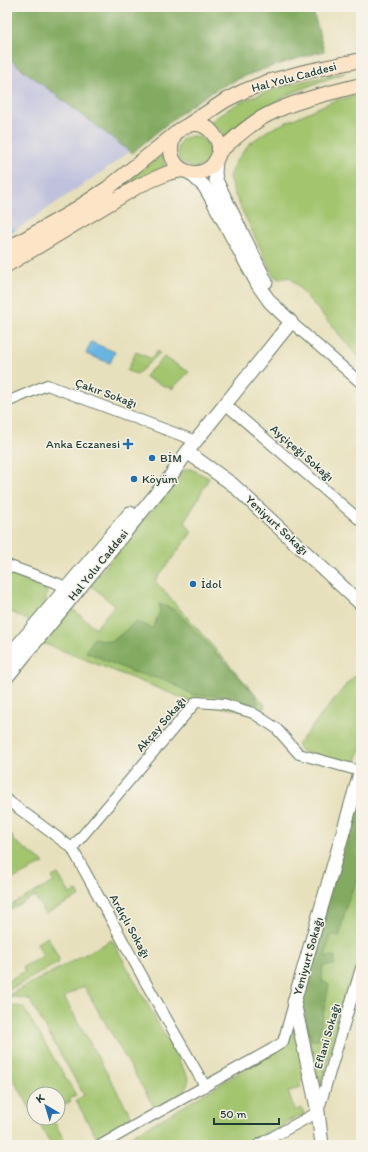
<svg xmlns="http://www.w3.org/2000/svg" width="368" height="1152" viewBox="0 0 368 1152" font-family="Itim,sans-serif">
	<rect width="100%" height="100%" fill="#f7f3e8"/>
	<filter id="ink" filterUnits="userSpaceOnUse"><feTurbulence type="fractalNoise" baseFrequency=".025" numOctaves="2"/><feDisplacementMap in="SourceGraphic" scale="8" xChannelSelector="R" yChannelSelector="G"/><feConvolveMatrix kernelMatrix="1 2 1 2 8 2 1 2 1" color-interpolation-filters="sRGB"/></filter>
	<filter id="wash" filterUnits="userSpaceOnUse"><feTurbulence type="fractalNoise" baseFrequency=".012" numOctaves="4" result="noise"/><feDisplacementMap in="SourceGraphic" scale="16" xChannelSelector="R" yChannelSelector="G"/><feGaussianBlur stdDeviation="0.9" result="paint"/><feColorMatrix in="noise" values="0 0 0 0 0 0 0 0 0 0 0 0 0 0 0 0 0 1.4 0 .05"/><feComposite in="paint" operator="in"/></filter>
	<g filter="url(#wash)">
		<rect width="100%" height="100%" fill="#e7e0bc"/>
		<path fill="#c0c2dd" d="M 7,7 L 312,7 L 324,51 L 265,68 L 223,86 L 188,107 L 112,165 L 7,236 Z"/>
		<path fill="#a3c56e" stroke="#618151" d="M 345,73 C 322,81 298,89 277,101 C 258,112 242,126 225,139 L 219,129 L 210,122 C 220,115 230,107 241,102 C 272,88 311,78 345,73 Z
			M 361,94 L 361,360 L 290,277 L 279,279 L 273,275 L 234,193 L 229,177 L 234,164 L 249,144 L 267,131 L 333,101 Z
			M 192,136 C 210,137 217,158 202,166 C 199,167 195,167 192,168 L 179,160 C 177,146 177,139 192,136 Z
			M 163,155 L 164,164 L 168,172 L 58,227 Z
			M 158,351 L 160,353 L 137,374 L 127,371 L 136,352 L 150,358 Z
			M 164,357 L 189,372 L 172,389 L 144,377 Z
			M 185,469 L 191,469 L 209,478 L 185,522 L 192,532 L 155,581 L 265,705 L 261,713 L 190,703 L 185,699 L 43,643 L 71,608 L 96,628 L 114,605 L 90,585 Z
			M 7,573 L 45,588 C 52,600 36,613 29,621 L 7,610 Z
			M 361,672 L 361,748 L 354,765 L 302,752 L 297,745 L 350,680 Z
			M 361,788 L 361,949 L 322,1082 L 317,1080 L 302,1000 Z
			M 7,832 L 13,837 L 12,839 L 44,863 L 7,882 Z
			M 58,874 L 70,894 L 77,891 L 80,896 L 45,914 L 35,896 L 7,911 L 7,907 L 54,882 L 52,877 Z
			M 48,937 L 59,959 L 58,963 L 9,990 L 7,987 L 7,981 L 25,971 L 23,967 L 43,956 L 37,943 Z
			M 112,940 L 189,1079 L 185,1092 L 155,1109 L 84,986 L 64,997 L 134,1121 L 99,1142 L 76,1101 L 84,1095 L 29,999 L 7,996 Z
			M 7,1005 L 23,1007 L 76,1095 L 69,1099 L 71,1101 L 58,1108 L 58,1094 L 34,1094 L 34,1115 L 7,1068 Z
			M 293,1028 L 308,1081 L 299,1082 L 301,1087 L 288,1092 L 295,1110 L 302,1108 L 304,1115 L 288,1121 L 281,1128 L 251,1145 L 115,1145 L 184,1106 L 277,1050 L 286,1044 Z
			M 36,1118 L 52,1118 L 67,1145 L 51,1145 Z"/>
		<path fill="#82aa61" stroke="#50744a" d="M 7,7 L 312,7 L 324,51 C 290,61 255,70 223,86 C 189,103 161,129 132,153 L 13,62 L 7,51 Z
			M 159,604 L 175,610 L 254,693 L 259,704 L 247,703 L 225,696 L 193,695 L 168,681 L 133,672 L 86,652 L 94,638 L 112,642 L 135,622 L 153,628 L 160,611 Z
			M 361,787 L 361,877 C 348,890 343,920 339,938 L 336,935 L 330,935 L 325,957 L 335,956 L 334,965 L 323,966 L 322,981 L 329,985 L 318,1040 L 311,1040 L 301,999 L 312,949 L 320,944 L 321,940 L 317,937 L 341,853 C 347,844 353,833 350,823 Z"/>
		<path fill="#69b5e2" stroke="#44798b" d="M 91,342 L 115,352 L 110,363 L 86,354 Z"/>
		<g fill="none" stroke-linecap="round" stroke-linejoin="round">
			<path stroke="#69b5e2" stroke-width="2.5" d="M 10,229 L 14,230"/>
		</g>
	</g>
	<g filter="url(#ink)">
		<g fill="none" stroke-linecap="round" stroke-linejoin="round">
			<defs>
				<path id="minor" d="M 291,322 L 361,383
					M 7,402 L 47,385 L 196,441
					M 225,404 L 361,521
					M 7,565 L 67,587
					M 7,800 L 72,848 L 146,983 L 205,1086
					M 72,848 L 196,702 L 224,704 L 253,713 L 276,728 L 299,754 L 360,771
					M 101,1145 L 146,1119 L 272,1049 L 283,1042 L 294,1003
					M 258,1145 L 318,1112 L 361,968"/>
				<path id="tertiary" d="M 216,160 L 215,173 L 216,180 L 266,282
					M 190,173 L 204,186 L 209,194 L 258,285 L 270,302 L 291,322
					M 187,452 L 232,484 L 361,604
					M 7,658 L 130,513
					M 7,677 L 170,477 L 187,452 L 291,322
					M 322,1145 L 318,1112 L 294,1002 L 361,770"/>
				<path id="secondary" d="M 188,125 L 226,100 L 244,91 L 267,82 L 304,72 L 361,60
					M 219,152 C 234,139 249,124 267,115 C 296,100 330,93 361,85
					M 7,249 L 70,213 L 108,188 L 175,134 C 187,122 203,119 214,135 C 219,141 220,149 218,156 C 206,188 157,171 175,134
					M 7,265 L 140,185 L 168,173 L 183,170"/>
			</defs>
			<use href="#minor" stroke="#657664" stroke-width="12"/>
			<use href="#tertiary" stroke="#657664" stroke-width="15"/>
			<use href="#secondary" stroke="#657664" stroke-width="16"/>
			<use href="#minor" stroke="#fff" stroke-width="10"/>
			<use href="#tertiary" stroke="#fff" stroke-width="13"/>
			<use href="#secondary" stroke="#fee4c6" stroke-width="14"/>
		</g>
	</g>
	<g fill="#1f6fb2" stroke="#f7f3e8" stroke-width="1.5">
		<path d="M126 438h4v4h4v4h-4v4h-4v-4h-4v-4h4z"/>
		<circle cx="152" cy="458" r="4"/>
		<circle cx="134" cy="479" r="4"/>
		<circle cx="193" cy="584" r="4"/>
	</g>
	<g text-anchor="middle" stroke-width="3" stroke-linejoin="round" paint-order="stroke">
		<g font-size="12" fill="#1f3d34" stroke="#f7f3e8">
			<text transform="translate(294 77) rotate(-15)" y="4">Hal Yolu Caddesi</text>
			<text transform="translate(106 393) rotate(20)" y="4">Çakır Sokağı</text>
			<text transform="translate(302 453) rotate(41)" y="4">Ayçiçeği Sokağı</text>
			<text transform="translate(277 525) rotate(43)" y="4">Yeniyurt Sokağı</text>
			<text transform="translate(98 565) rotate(-51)" y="4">Hal Yolu Caddesi</text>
			<text transform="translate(161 724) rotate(-49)" y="4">Akçay Sokağı</text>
			<text transform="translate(130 926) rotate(61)" y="4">Ardıçlı Sokağı</text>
			<text transform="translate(308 956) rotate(-74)" y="4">Yeniyurt Sokağı</text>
			<text transform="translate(327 1036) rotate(-74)" y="4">Eflani Sokağı</text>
		</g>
		<g font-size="12" fill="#1f3d34" stroke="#f7f3e8" text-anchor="start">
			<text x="120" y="448" text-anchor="end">Anka Eczanesi</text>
			<text x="160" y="462">BİM</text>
			<text x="142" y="483">Köyüm</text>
			<text x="201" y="588">İdol</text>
		</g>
	</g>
	<rect width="368" height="1152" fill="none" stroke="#f7f3e8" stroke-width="24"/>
	<g transform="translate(46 1106) rotate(322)"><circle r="19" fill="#f7f3e8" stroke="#a1aaa0"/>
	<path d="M0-3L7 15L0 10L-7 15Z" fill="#1f6fb2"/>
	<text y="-6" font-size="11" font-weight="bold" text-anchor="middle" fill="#1f3d34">K</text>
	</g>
	<path d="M214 1118v6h65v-6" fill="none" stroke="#1f3d34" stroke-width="2"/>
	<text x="220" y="1118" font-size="12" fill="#1f3d34" stroke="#f7f3e8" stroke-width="3" paint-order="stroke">50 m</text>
</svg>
